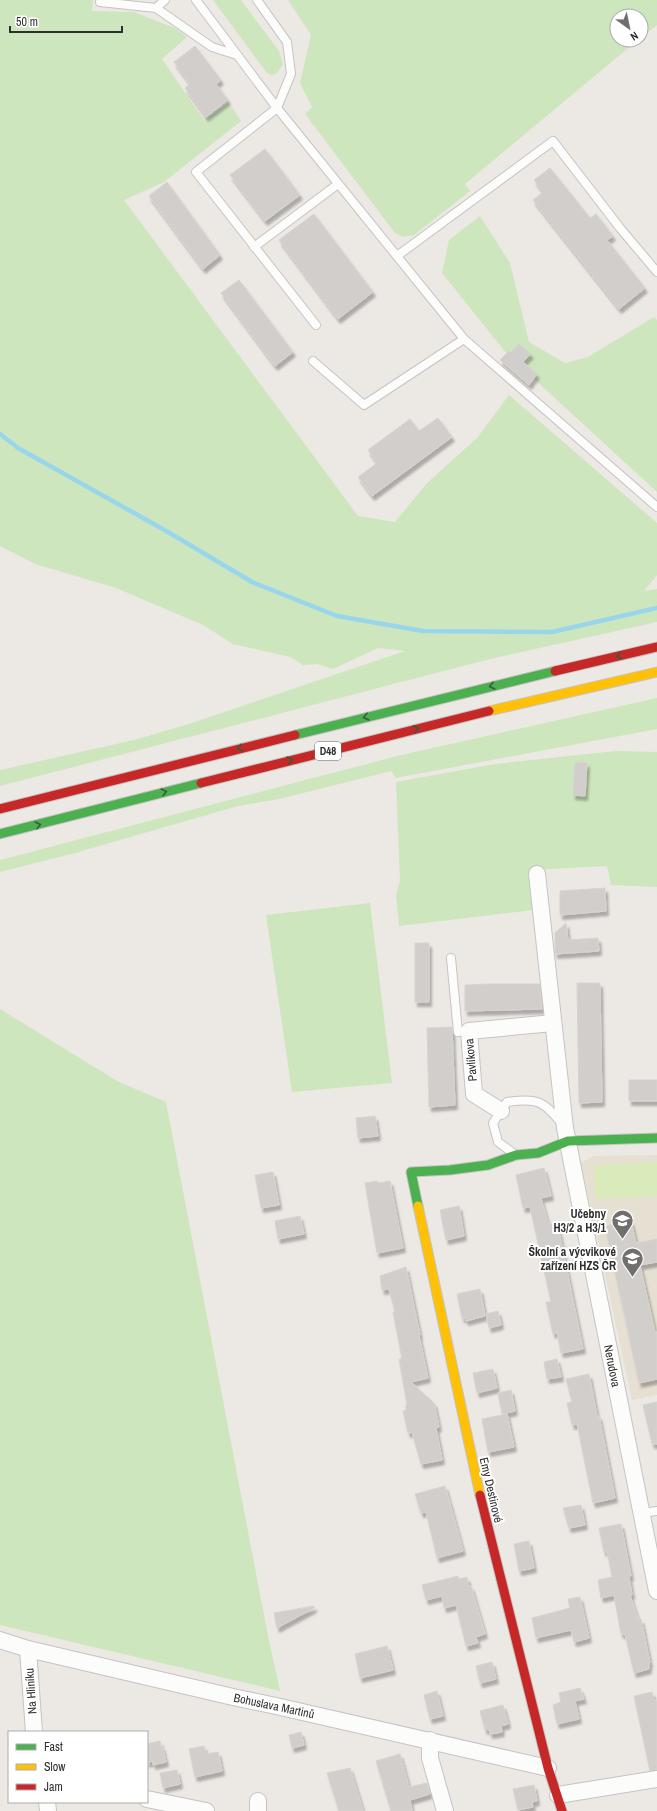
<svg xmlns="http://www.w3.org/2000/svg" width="657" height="1811" viewBox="0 0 657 1811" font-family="'Archivo Narrow',sans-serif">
	<defs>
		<filter id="shadow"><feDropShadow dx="2.5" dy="4.5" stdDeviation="1" flood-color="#0004"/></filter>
	</defs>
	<rect width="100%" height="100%" fill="#ece8e4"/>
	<path fill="#e6e0d3" d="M 657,1155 L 657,1395 L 632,1400 L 581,1163 L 593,1156 Z"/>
	<path fill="#cee6be" d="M 0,0 L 93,0 L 92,11 L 134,12 L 175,28 L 187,37 L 162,59 L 204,120 L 229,103 L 241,121 L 164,182 L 124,200 L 358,516 L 395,522 L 427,483 L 477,438 L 509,395 L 657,523 L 657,575 L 644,591 L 657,589 L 657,622 L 490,659 L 0,786 L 0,770 L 134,740 L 189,724 L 405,651 L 378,648 L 333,669 L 317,664 L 303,665 L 290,657 L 233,644 L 203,625 L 116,588 L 35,564 L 0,546 Z
		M 213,0 L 241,0 L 279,51 L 283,65 L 276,74 L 271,75 L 267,73 Z
		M 288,0 L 657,0 L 657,25 L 641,38 L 641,16 L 617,16 L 617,40 L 638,40 L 465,184 L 470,191 L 414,235 L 403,237 L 395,233 L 305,114 L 312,107 L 300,83 L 311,35 Z
		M 480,216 L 510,263 L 529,342 L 565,363 L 588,357 L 654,317 L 657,320 L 657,492 L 507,354 L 442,273 L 449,240 Z
		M 657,698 L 657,729 L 396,778 L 391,771 L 279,799 L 238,806 L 75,853 L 0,872 L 0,860 L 397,756 Z
		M 616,751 L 657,752 L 657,887 L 611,885 L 607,866 L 531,870 L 534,910 L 399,926 L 396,895 L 400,881 L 396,782 L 495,764 Z
		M 370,903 L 392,1083 L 292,1092 L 266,915 Z
		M 0,1009 L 117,1081 L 166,1102 L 268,1636 L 280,1691 L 0,1625 Z"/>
	<path fill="#d9eabb" d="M 657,1162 L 657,1196 L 595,1199 L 594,1165 Z"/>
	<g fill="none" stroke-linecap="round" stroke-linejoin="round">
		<path stroke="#99d6ec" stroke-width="4.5" d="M 0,434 L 18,448 L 168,532 L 252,582 L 337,616 L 423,631 L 552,632 L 657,608"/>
	</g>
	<path fill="#d1cecb" stroke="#d7d4d0" filter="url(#shadow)" d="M 195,46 L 221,80 L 216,84 L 228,100 L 206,117 L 185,88 L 190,84 L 174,62 Z
		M 265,149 L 300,195 L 265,221 L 230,175 Z
		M 550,168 L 590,218 L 596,214 L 613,236 L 607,240 L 645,288 L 619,309 L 533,200 L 543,192 L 534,180 Z
		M 167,182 L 220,255 L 203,269 L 149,196 Z
		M 314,214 L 373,292 L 338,319 L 279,240 Z
		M 239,280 L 293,352 L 275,366 L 221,293 Z
		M 519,344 L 531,354 L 523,362 L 537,374 L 529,385 L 500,360 L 509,351 L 511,352 Z
		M 438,418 L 452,437 L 372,496 L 358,477 L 377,463 L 368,450 L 410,419 L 419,431 Z
		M 575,762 L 587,763 L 585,796 L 573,795 Z
		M 605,888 L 606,911 L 560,915 L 560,891 Z
		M 566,923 L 568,940 L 598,938 L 599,951 L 555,954 L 555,933 Z
		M 415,943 L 429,943 L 429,1002 L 415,1002 Z
		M 577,983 L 600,983 L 602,1102 L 579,1103 Z
		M 487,984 L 540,984 L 542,1009 L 465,1011 L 465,985 Z
		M 452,1027 L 455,1105 L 429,1107 L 427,1028 Z
		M 629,1080 L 657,1080 L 657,1101 L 629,1101 Z
		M 375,1116 L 378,1136 L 358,1138 L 356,1118 Z
		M 544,1168 L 551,1196 L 541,1198 L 548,1224 L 557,1222 L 583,1349 L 561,1353 L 557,1332 L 553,1334 L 546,1302 L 551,1302 L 530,1207 L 523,1208 L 516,1175 Z
		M 273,1172 L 279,1205 L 261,1208 L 255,1175 Z
		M 377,1181 L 378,1183 L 390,1181 L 403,1248 L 377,1253 L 365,1183 Z
		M 459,1206 L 464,1236 L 446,1240 L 440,1210 Z
		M 300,1216 L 304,1234 L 278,1239 L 275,1221 Z
		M 631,1221 L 636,1243 L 657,1239 L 657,1262 L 640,1265 L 655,1332 L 657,1332 L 657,1379 L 639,1383 L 605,1226 Z
		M 406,1267 L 418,1326 L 420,1335 L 419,1336 L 428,1378 L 411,1382 L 434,1403 L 439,1427 L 436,1428 L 442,1460 L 421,1464 L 412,1432 L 408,1433 L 403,1411 L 406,1410 L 406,1405 L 407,1405 L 399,1359 L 402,1359 L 393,1312 L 395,1312 L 389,1289 L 382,1290 L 380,1276 Z
		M 480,1289 L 485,1316 L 466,1321 L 465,1318 L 462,1318 L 457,1294 Z
		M 498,1311 L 501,1325 L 489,1328 L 486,1314 Z
		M 557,1359 L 561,1377 L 547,1379 L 544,1362 Z
		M 493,1369 L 497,1388 L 477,1393 L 473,1373 Z
		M 589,1374 L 597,1416 L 599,1416 L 615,1498 L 593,1503 L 577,1424 L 572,1425 L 567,1403 L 572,1402 L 566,1379 Z
		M 511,1390 L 515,1411 L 502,1414 L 498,1393 Z
		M 657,1402 L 657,1444 L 652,1444 L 643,1405 Z
		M 507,1414 L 514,1447 L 488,1452 L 482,1419 Z
		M 445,1486 L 463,1551 L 437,1558 L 426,1512 L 421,1513 L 415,1494 Z
		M 581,1505 L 585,1525 L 569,1528 L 563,1508 Z
		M 621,1524 L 631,1576 L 629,1577 L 632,1595 L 630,1595 L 638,1620 L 641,1619 L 650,1663 L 649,1664 L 649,1669 L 634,1673 L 625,1634 L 621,1634 L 614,1595 L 601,1598 L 598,1580 L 612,1577 L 607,1551 L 604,1552 L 599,1528 Z
		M 529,1541 L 534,1568 L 519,1571 L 514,1544 Z
		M 458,1576 L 459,1579 L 467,1577 L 469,1587 L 471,1586 L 485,1634 L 476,1637 L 478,1643 L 466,1646 L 456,1605 L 444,1608 L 442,1596 L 426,1600 L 422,1585 Z
		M 580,1597 L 589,1638 L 574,1642 L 571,1630 L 536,1638 L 532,1618 L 570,1608 L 568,1599 Z
		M 314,1606 L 314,1608 L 277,1628 L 274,1613 Z
		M 387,1646 L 393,1670 L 360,1678 L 355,1654 Z
		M 492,1662 L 496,1679 L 480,1683 L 476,1666 Z
		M 580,1688 L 584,1699 L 575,1701 L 579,1719 L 557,1724 L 553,1705 L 561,1702 L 559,1693 Z
		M 437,1691 L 443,1716 L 430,1719 L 424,1695 Z
		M 652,1692 L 654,1701 L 657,1701 L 657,1770 L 650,1771 L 634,1696 Z
		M 503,1705 L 508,1724 L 501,1726 L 502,1732 L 490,1734 L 489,1729 L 485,1730 L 480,1711 Z
		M 301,1732 L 304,1745 L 292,1748 L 289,1735 Z
		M 160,1741 L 161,1747 L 162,1746 L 166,1762 L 153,1765 L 153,1761 L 147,1763 L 147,1744 Z
		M 204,1746 L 206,1754 L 218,1752 L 222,1771 L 195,1777 L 189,1749 Z
		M 400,1754 L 409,1787 L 427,1783 L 430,1794 L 410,1800 L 412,1811 L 391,1811 L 376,1761 Z
		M 350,1768 L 363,1811 L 339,1811 L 327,1773 Z
		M 177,1770 L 180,1784 L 163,1788 L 160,1773 Z
		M 534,1785 L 537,1801 L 532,1802 L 533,1807 L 518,1810 L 513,1789 Z"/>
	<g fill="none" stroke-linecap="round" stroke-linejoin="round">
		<defs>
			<path id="lane" d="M 196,0 L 277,108 L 464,339 L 657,507
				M 257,0 L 287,42 L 291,74 L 277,108 L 196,172 L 316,325
				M 100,2 L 156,8 L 165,0
				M 156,8 L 212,47 L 237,55
				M 254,247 L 338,184
				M 397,256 L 553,141 L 620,228 L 657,272
				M 313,361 L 364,405 L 464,339
				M 451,958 L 458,1032 L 469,1031
				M 513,1153 L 498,1142 L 493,1123 L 507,1102 C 537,1098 543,1100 562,1124
				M 641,1513 L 657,1511"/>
			<path id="street" d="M 537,874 L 565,1128 L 657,1591
				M 501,1111 L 474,1094 L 469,1031 L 553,1023
				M 0,1640 L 28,1649 L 233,1697 L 276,1706 L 548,1768
				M 28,1649 L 34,1732
				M 430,1740 L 430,1758 L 445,1811
				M 558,1795 L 657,1779
				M 147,1799 L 206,1811
				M 47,1802 L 48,1811
				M 258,1811 L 258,1801"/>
			<path id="fast" d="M 295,735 L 555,671
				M 0,834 L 201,783
				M 418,1206 L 411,1172 L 450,1170 L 488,1165 L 516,1155 L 538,1153 L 568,1141 L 657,1138"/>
			<path id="slow" d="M 489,711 L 657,672
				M 418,1206 L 480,1495"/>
			<path id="jam" d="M 555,671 L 657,647
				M 201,783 L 489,711
				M 0,809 L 295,735
				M 480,1495 L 548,1768 L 562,1811"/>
		</defs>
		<use href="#lane" stroke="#c5c4c5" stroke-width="10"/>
		<use href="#street" stroke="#c5c4c5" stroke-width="18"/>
		<use href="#fast" stroke="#c5c4c5" stroke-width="11"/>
		<use href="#slow" stroke="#c5c4c5" stroke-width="11"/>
		<use href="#jam" stroke="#c5c4c5" stroke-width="11"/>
		<use href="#lane" stroke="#fcfcfb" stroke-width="8"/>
		<use href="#street" stroke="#fcfcfb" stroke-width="16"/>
		<use href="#fast" stroke="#4caf50" stroke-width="9"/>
		<use href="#slow" stroke="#ffc107" stroke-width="9"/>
		<use href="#jam" stroke="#c62828" stroke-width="9"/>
	</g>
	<defs><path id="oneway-chevron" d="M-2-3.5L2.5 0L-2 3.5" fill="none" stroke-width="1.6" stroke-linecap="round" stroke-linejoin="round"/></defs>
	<g stroke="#385b3a">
		<use href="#oneway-chevron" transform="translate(619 656) rotate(167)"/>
		<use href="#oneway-chevron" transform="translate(492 686) rotate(166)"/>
		<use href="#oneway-chevron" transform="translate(366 717) rotate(166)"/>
		<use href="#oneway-chevron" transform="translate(416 729) rotate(-14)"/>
		<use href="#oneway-chevron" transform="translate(240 748) rotate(166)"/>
		<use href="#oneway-chevron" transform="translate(290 760) rotate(-14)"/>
		<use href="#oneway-chevron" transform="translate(164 792) rotate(-14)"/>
		<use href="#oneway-chevron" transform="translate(38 825) rotate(-14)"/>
	</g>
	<defs>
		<symbol id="school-pin" viewBox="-11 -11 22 30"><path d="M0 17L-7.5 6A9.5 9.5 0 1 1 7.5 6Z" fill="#706f6e" stroke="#fff"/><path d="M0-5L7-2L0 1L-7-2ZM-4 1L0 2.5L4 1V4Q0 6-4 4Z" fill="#fff"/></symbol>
		<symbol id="university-pin" viewBox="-11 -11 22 30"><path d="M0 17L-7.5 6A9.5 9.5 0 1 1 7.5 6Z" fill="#706f6e" stroke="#fff"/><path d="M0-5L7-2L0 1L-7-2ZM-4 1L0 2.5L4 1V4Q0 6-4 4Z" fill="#fff"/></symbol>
	</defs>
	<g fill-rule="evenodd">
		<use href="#school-pin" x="610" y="1208" width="25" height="34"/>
		<use href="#university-pin" x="620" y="1246" width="25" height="34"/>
	</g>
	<g text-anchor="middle" stroke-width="4" stroke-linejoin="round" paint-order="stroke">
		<rect fill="#fff" stroke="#6d6d6d" stroke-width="1" x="315" y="742" width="26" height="18" rx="3"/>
		<g font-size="11" font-weight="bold" fill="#2e2e2e">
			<text x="328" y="755">D48</text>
		</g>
		<g font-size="12" fill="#2e2e2e" stroke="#fff">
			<text transform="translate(471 1060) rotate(-95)" y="4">Pavlíkova</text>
			<text transform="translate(612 1366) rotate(79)" y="4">Nerudova</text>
			<text transform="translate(491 1490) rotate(77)" y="4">Emy Destinové</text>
			<text transform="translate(31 1691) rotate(-94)" y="4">Na Hliníku</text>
			<text transform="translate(274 1706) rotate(12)" y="4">Bohuslava Martinů</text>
		</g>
		<g font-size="12" font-weight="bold" fill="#2e2e2e" stroke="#fff" text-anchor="end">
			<text x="606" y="1218">Učebny<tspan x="606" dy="14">H3/2 a H3/1</tspan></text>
			<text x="616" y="1256">Školní a výcvikové<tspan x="616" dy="14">zařízení HZS ČR</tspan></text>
		</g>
	</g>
	<rect x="8" y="1731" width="140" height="72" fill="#ffffff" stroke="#ababab"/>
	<rect x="16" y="1744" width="20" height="6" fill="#4caf50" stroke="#ababab"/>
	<text x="44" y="1751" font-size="12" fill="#2e2e2e">Fast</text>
	<rect x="16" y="1764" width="20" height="6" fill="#ffc107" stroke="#ababab"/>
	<text x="44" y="1771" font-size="12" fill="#2e2e2e">Slow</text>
	<rect x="16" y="1784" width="20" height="6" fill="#c62828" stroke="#ababab"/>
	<text x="44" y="1791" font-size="12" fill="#2e2e2e">Jam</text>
	<g transform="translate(629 28) rotate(147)"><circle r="19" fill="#ffffff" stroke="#ababab"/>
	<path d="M0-3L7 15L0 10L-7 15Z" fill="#706f6e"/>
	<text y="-6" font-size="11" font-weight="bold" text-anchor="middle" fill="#2e2e2e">N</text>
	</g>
	<path d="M10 26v6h112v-6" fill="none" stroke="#2e2e2e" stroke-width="2"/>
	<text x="16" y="26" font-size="12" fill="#2e2e2e" stroke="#ffffff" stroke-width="3" paint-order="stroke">50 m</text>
</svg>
